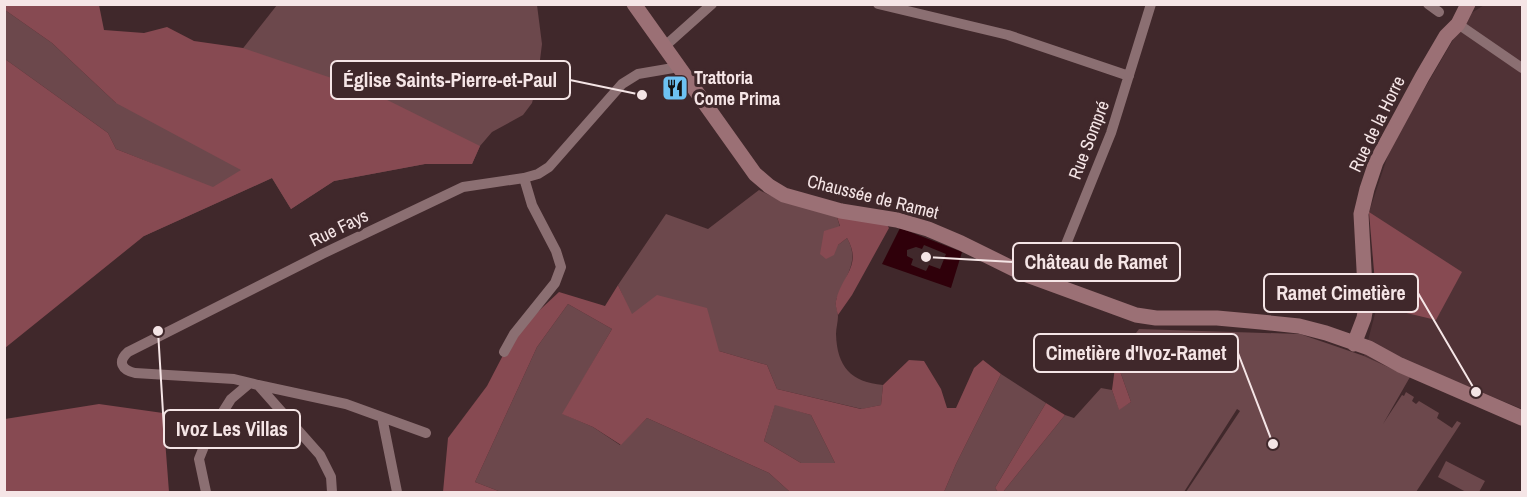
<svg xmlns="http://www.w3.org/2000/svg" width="1527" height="497" viewBox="0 0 1527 497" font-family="'Archivo Narrow',sans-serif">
	<rect width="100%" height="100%" fill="#40282b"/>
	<path fill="#503236" d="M 1484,5 L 1522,5 L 1522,409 L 1416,365 L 1410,377 L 1364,356 L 1377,306 L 1369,212 L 1391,146 L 1467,16 Z"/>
	<path fill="#6c484c" d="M 277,5 L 537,5 L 542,44 L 537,84 L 532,103 L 523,115 L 492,132 L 480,146 L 472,164 L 425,164 L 334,181 L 291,209 L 272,178 L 144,236 L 156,165 L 116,149 L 108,133 L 5,59 L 5,10 L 52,43 L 116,103 L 215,84 Z
		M 759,190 L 782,201 L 837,217 L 840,227 L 838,245 L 847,238 C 858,257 850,270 841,289 C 840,293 836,298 836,302 C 835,306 838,311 838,316 C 838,322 836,328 836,334 C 837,367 851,382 883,385 L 881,405 L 862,409 L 777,389 L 767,365 L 719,351 L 631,314 L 618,285 L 666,214 L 708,229 Z
		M 568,304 L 612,329 L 563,414 L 593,427 L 620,445 L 647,418 L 769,473 L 790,492 L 501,492 L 475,482 L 537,347 Z
		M 1139,329 L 1300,334 L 1364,356 L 1410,377 L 1383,424 L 1402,395 L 1404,396 L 1406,392 L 1414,397 L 1412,401 L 1416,404 L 1419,401 L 1439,413 L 1437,418 L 1452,428 L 1457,421 L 1461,423 L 1416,492 L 1186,492 L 1240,411 L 1237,409 L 1184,492 L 1003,492 L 1065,415 L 1074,418 L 1101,388 L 1112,390 L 1119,409 L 1131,402 L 1116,360 Z
		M 1001,374 L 1046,403 L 995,488 L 998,492 L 944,492 L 956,464 Z
		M 775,404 L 811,415 L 835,463 L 801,463 L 764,441 Z
		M 1446,461 L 1485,481 L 1479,492 L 1466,492 L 1438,477 Z"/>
	<path fill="#874a52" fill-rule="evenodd" d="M 5,4 L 99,5 L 104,30 L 144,33 L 167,27 L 194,41 L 243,48 L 367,90 L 480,146 L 472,164 L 425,164 L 334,181 L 291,209 L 272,178 L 144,236 L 5,348 L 5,59 L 108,133 L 116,149 L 213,187 L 241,170 L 116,103 L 52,43 L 5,10 Z
		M 1369,212 L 1462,272 L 1436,320 L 1377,306 Z
		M 837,217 L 887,225 L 889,228 L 852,295 L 838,315 C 837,311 835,305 836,301 C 841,276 863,266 847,238 L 838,245 L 834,255 L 826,259 L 820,254 L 824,231 L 840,226 Z
		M 618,285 L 632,314 L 657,295 L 707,308 L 719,351 L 767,365 L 777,389 L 861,409 L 881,405 L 883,385 L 909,360 L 924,361 L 941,389 L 947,408 L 956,408 L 974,368 L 983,360 L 1001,374 L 956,464 L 944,492 L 790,492 L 769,473 L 647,418 L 621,445 L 593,427 L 562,414 L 612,329 L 568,304 L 537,347 L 475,482 L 501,492 L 443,492 L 448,438 L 487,386 L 514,334 L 559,292 L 605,306 ZM 775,405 L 811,415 L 835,463 L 801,463 L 764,441 Z
		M 1116,360 L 1131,402 L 1119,410 L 1112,390 Z
		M 1046,403 L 1065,415 L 1003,492 L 998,492 L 995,488 Z
		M 99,404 L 163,413 L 169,492 L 5,492 L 5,419 Z"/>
	<path fill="#2f000a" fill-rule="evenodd" d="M 900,228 L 962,252 L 951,288 L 882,264 ZM 924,245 L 946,254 L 940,269 L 929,265 L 926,271 L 911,265 L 913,259 L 907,256 L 907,250 L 916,247 L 922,249 Z"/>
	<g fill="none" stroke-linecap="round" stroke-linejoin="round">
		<path stroke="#8b6f72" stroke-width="10" d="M 878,4 L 1008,35 L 1129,76
			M 1428,4 L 1439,12
			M 1458,24 L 1522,68
			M 665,46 L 712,4
			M 1050,284 L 1111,133 L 1151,4
			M 504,352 L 514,334 L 555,283 L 561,267 L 556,251 L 532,205 L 524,178
			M 258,385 L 346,404 L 426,433
			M 382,417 L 397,492
			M 206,492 L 199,459 L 209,434 L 231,399 L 250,383
			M 332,492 L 331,477 L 320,455 L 258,385 L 234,379 L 135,373 C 122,370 117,362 128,352 L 322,254 L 463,187 L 524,178 L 538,174 L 549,167 L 622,84 L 638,74 L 679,67"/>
		<path stroke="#9b7075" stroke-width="15" d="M 634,4 L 755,174 L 769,186 L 784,195 L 841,211 L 897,220 L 928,229 L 961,243 L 1024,274 L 1136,315 L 1156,318 L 1217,318 L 1261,322 L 1299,326 L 1326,333 L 1369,348 L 1400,365 L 1522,418
			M 1354,344 L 1364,318 L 1366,306 L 1361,214 L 1367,189 L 1376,162 L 1422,77 L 1446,36 L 1458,24 L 1468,4"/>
	</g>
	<defs>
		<symbol id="restaurant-square" viewBox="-11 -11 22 22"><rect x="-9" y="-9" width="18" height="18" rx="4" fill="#6dc2f3" stroke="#40282b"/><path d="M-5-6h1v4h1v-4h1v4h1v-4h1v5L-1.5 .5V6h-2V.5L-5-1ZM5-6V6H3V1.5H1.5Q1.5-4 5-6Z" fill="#111"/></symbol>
	</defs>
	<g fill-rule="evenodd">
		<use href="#restaurant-square" x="660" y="73" width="30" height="30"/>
	</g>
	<g text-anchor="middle" stroke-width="6" stroke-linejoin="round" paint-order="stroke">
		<g font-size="18" font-weight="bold" fill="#f5e5e6" stroke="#40282b" text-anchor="start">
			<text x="694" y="84">Trattoria<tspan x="694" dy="21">Come Prima</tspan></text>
		</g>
		<g font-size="18" fill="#f5e5e6" stroke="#40282b">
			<text transform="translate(1377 124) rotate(-64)" y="6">Rue de la Horre</text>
			<text transform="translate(1089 140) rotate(-69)" y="6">Rue Sompré</text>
			<text transform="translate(873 197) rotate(14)" y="6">Chaussée de Ramet</text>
			<text transform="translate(339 228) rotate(-26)" y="6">Rue Fays</text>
		</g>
	</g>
	<path fill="none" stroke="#f5e5e6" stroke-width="2" d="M642 95L570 80M926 257L1013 262M1476 392L1418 293M1273 444L1238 353M158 331L164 429"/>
	<g fill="#f5e5e6" stroke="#40282b" stroke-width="2">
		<circle cx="642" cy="95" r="6"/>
		<circle cx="926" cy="257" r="6"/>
		<circle cx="1476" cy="392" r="6"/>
		<circle cx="1273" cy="444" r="6"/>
		<circle cx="158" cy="331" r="6"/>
	</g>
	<g fill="#40282b" stroke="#f5e5e6" stroke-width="2">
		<rect x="331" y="61" width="239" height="38" rx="6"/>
		<rect x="1013" y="243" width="167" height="38" rx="6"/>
		<rect x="1264" y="274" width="154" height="38" rx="6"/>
		<rect x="1034" y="334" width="204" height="38" rx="6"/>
		<rect x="164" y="410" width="136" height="38" rx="6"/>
	</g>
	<g font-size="20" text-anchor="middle" font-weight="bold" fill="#f5e5e6">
		<text x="450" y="87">Église Saints-Pierre-et-Paul</text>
		<text x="1096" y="269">Château de Ramet</text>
		<text x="1341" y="300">Ramet Cimetière</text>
		<text x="1136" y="360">Cimetière d'Ivoz-Ramet</text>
		<text x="232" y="436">Ivoz Les Villas</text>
	</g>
	<rect width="1527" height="497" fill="none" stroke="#f5e5e6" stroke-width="12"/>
</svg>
